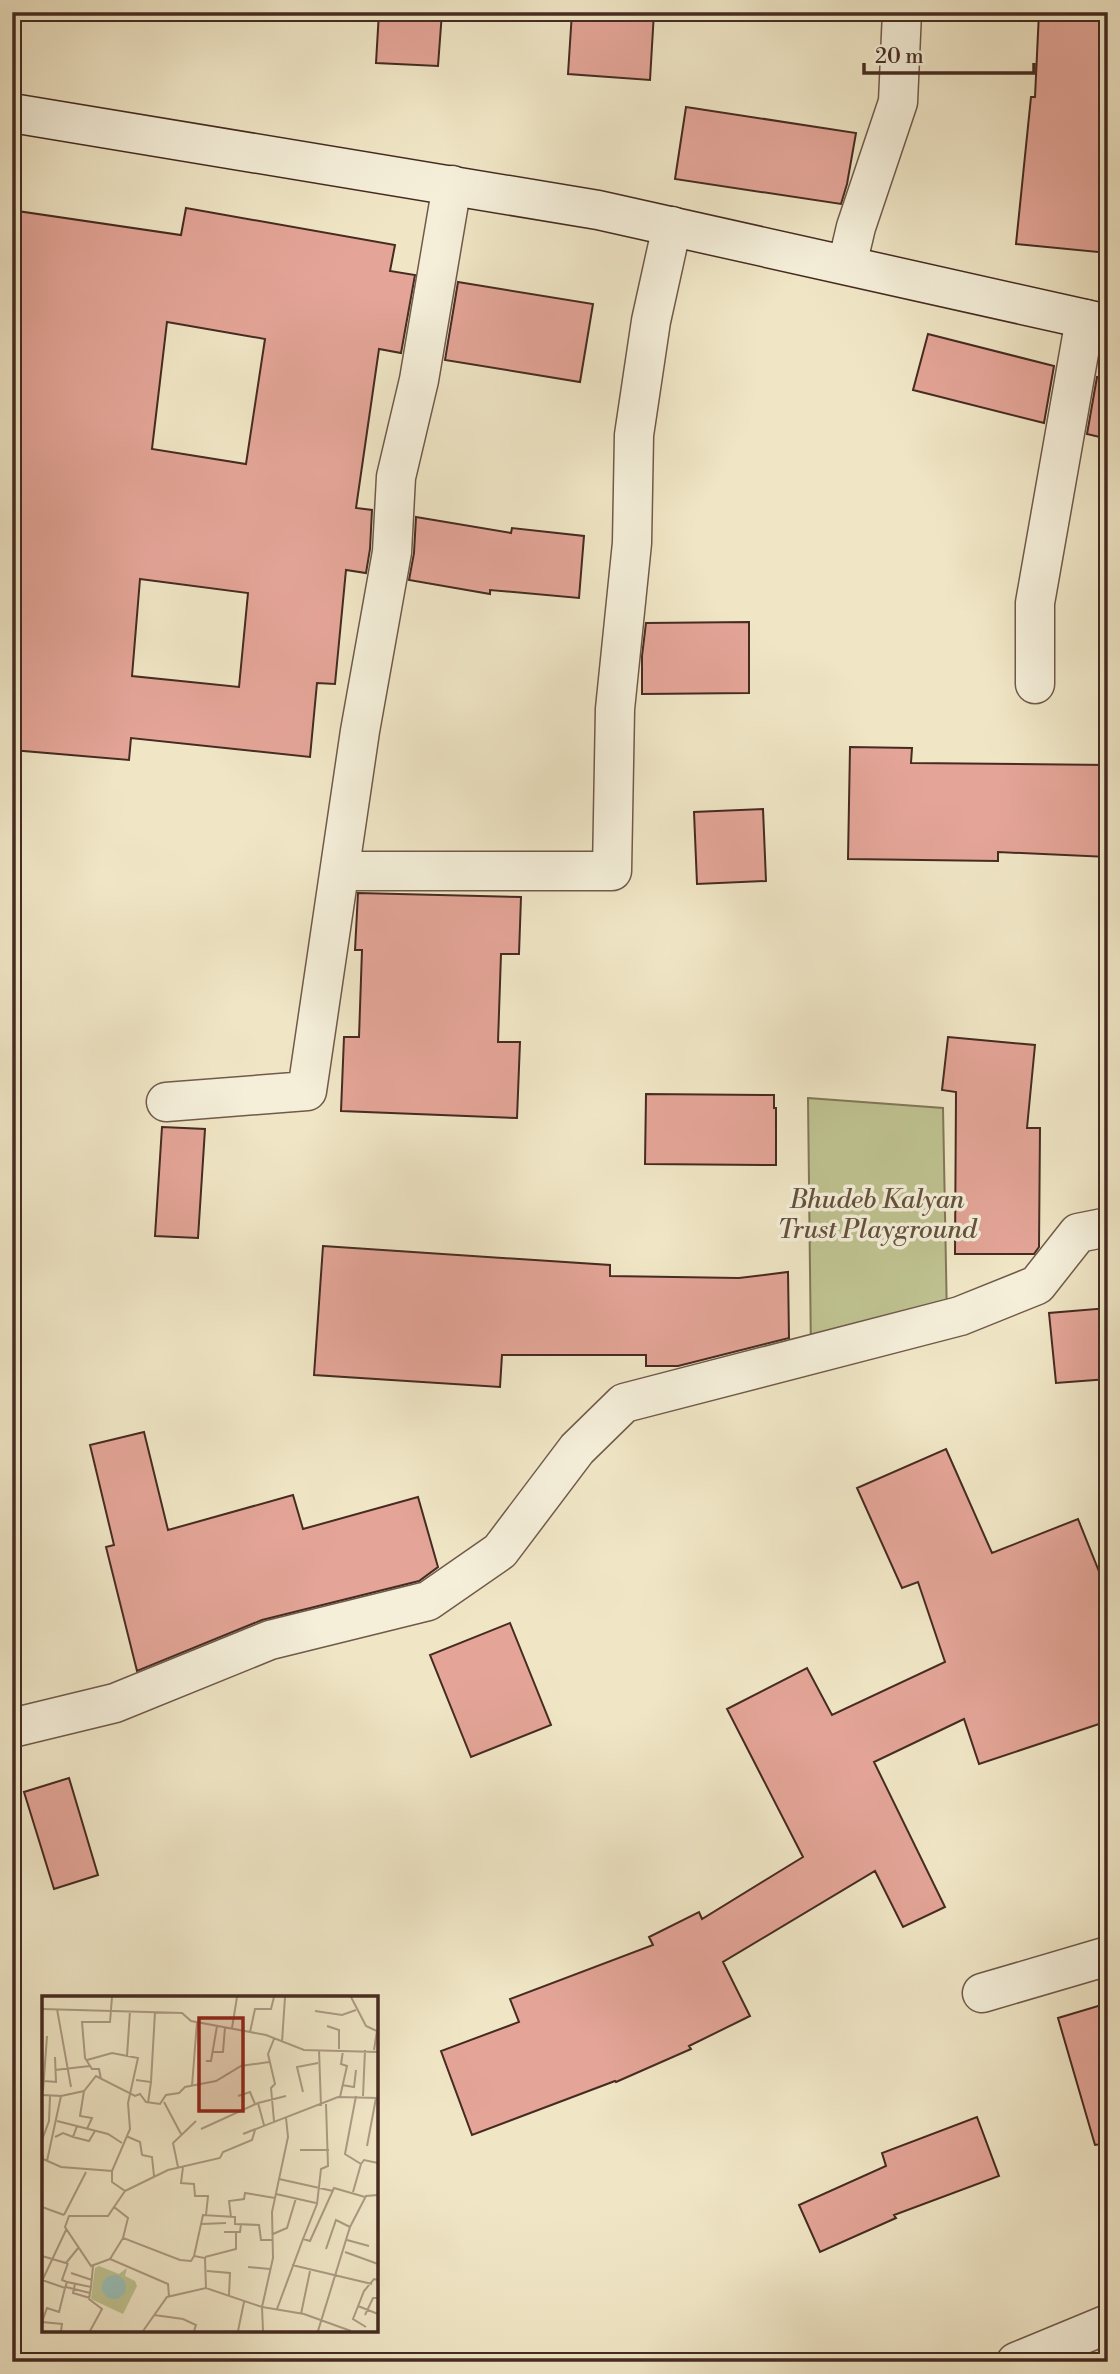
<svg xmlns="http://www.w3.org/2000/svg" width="1120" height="2374" viewBox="0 0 1120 2374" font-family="'Libre Bodoni',serif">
	<rect width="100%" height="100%" fill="#f0e6c6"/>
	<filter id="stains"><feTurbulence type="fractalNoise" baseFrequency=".00286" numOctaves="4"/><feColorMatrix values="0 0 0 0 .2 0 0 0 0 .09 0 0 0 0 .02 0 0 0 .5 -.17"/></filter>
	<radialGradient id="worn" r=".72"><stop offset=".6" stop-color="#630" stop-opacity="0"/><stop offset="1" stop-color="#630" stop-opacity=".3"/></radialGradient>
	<path fill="#bfc391" stroke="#827759" stroke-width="2" d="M 808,1098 L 943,1108 L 947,1320 L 811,1355 Z"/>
	<path fill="#e4a598" stroke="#452b21" stroke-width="2" fill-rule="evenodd" d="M 379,12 L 442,12 L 438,66 L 376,63 Z
		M 572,12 L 654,12 L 650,80 L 568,74 Z
		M 1039,12 L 1108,12 L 1108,253 L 1016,244 L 1031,97 L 1035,97 Z
		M 686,107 L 856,133 L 847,184 L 841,204 L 675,179 Z
		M 186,208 L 395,245 L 390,271 L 415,275 L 401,353 L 379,349 L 356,508 L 372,510 L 370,549 L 366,573 L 346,570 L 335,684 L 317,683 L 310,757 L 131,738 L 129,760 L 12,750 L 12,243 L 17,211 L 181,235 ZM 167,322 L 265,339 L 246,464 L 152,449 ZM 140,579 L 248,593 L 239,687 L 132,676 Z
		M 458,282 L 593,304 L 580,382 L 445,360 Z
		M 928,334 L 1054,366 L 1044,423 L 913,390 Z
		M 1097,377 L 1108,380 L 1108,439 L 1087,434 Z
		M 416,517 L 511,533 L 512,528 L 584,536 L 579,598 L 490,590 L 490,594 L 409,580 L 414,553 Z
		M 749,622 L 749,693 L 642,694 L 642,656 L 646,623 Z
		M 850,747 L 912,748 L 911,763 L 1108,765 L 1108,857 L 998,852 L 998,861 L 848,859 Z
		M 763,809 L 766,881 L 697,884 L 694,812 Z
		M 358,893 L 521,897 L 519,954 L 501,954 L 498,1042 L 520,1042 L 517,1118 L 341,1111 L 344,1037 L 359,1037 L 362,950 L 355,950 Z
		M 948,1037 L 1035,1045 L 1027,1128 L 1040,1128 L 1039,1247 L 1034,1254 L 955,1254 L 956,1092 L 942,1090 Z
		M 646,1094 L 774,1095 L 774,1108 L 776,1108 L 776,1165 L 645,1164 Z
		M 162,1127 L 205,1129 L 198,1238 L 155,1236 Z
		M 323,1246 L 610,1265 L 610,1276 L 739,1278 L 788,1272 L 789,1338 L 678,1366 L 646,1366 L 646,1355 L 502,1355 L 500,1387 L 314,1375 Z
		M 1108,1308 L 1108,1379 L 1056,1383 L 1049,1313 Z
		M 144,1432 L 168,1530 L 293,1495 L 303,1529 L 418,1497 L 438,1567 L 419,1581 L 262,1620 L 137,1671 L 106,1547 L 114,1545 L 90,1445 Z
		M 946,1449 L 992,1553 L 1078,1519 L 1108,1594 L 1108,1721 L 979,1764 L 964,1719 L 874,1762 L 945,1907 L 903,1927 L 875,1871 L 723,1962 L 750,2016 L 689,2046 L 691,2049 L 616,2082 L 615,2081 L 472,2135 L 441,2051 L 519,2022 L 510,1999 L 653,1945 L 649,1937 L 699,1912 L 702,1919 L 803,1857 L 727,1709 L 807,1668 L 832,1715 L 945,1662 L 918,1582 L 902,1588 L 857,1488 Z
		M 510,1623 L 551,1725 L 471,1757 L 430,1655 Z
		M 69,1778 L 98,1875 L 54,1889 L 24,1792 Z
		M 1108,2003 L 1108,2143 L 1095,2145 L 1058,2018 Z
		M 977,2117 L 999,2176 L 894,2215 L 896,2218 L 820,2252 L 799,2205 L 886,2166 L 882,2153 Z"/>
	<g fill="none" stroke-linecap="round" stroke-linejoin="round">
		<defs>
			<path id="minor" d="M 847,265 L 856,227 L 898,102 L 902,12
				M 1035,684 L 1035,603 L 1085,319
				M 341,871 L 612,871 L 615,709 L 632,543 L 634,435 L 651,321 L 672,226
				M 166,1102 L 307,1091 L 360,731 L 392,552 L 396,477 L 419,380 L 452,185
				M 12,1728 L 115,1703 L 270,1640 L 428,1601 L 500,1551 L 577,1449 L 624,1403 L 960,1316 L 1037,1285 L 1078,1233 L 1108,1227
				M 982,1993 L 1108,1956
				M 1016,2362 L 1108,2324"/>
			<path id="secondary" d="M 12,113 L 598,210 L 1108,324"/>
		</defs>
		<use href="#minor" stroke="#705a4a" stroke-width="41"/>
		<use href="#secondary" stroke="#452b21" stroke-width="41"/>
		<use href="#minor" stroke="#f5efda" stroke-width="38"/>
		<use href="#secondary" stroke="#f5efda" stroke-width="38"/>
	</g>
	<g text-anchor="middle" stroke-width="7" stroke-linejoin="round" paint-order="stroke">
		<g font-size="26" font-style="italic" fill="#64513d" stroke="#f5efda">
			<text x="877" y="1208">Bhudeb Kalyan<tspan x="877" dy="30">Trust Playground</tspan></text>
		</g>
	</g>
	<g transform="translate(42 1996)">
		<rect width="336" height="336" fill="#f0e6c6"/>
		<path d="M 57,270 L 77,278 L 85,272 L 83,280 L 93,285 L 95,290 L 81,318 L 49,303 L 53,272 Z" fill="#bfc391"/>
		<path d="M60 291a12 12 0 1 1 24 0a12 12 0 1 1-24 0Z" fill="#9abfb7"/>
		<path fill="none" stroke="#ac9b84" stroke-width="2" d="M 309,1 L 324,30 L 335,35 L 332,54M 0,13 L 140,17 L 149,25 L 224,39 L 262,54 L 336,56M 15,13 L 29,91M 273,15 L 300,19 L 314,14M 285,30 L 297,34 L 297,53M 190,32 L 195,1M 208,36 L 213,13 L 229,13 L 232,1M 232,43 L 226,58 L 233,88 L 229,92 L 232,125M 240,46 L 243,1M 277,54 L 279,110M 170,56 L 181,56 L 183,31M 85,60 L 88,15M 45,64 L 70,57 L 96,62 L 86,107 L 88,133 L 70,175M 164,65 L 169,65 L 175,30M 13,74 L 48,70M 59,83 L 57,73 L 50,73 L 43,62 L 40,26 L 68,26 L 70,1M 94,84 L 109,86 L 106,107M 2,85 L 14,86 L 13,61M 109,86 L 113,16M 300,89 L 312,91 L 314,74M 150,90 L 155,26M 1,95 L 5,40M 42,95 L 38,120 L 50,122 L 45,133M 261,96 L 255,71 L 276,67M 0,99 L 19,100 L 5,165M 19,100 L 42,95 L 54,80 L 93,100 L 98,98 L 104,106 L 118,108 L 124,99 L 137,97 L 143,91 L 174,85 L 199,70 L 227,66M 196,100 L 208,96 L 213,108M 314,100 L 303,158 L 319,168 L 322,164 L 336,167M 321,100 L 323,54M 298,101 L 305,70 L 299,68 L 301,55M 122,106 L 139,138M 216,107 L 222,129M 244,122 L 246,141 L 230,216 L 231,262 L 220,311 L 262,318 L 309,335M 15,125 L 66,138 L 80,147M 159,133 L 216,107 L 244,100M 201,138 L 296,101 L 336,102M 84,140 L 98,146 L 100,159M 13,141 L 21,137 L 31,141 L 35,130M 31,141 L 47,145 L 53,135M 0,144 L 7,125 L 8,100M 325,150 L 334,102M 258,154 L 287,154M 0,158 L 1,163 L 19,171 L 70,175 L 70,186 L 83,195 L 72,211M 100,159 L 110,161 L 112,180M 136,171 L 131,147 L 154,125M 141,171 L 139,187 L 152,188 L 153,200 L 166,200 L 164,219M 237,183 L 291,195M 83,195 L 126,174 L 178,162 L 181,156 L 210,144 L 213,134M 311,196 L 319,168M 234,198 L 274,207M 0,211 L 22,219M 22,219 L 44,176M 189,221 L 187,205 L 202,203 L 203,197 L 233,202M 160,228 L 184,227M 182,236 L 198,236 L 199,228M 231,238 L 245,232 L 254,202M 81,242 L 68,263 L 126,288 L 127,300M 261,243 L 275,208 L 279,173 L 286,170 L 284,108M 305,244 L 327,250M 284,253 L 294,224 L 308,231M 303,256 L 336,268M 0,260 L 24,267 L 37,251M 163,261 L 194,253 L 194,236M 68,263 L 49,270 L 23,231 L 27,220 L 66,220 L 72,211 L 86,222 L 81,242 L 138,264 L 149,265 L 152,260M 250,269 L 330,288M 206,271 L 228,273M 165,275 L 188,277 L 187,299M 29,277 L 50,284M 0,284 L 23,292 L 25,286 L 49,291 L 47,303 L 60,313 L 48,335M 0,285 L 24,234M 25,286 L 20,284 L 26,267M 33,288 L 31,297 L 48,302M 24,291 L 48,297M 49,291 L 51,270M 164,292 L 163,262 L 152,260 L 161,219 L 193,221 L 193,228 L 217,229 L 219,244 L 230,244M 316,310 L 336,318M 235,313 L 261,243 L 268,245 L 292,192 L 323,201M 259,318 L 268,275M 112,319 L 141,323 L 154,329 L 152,335M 323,319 L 331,302 L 336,302M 0,326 L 5,312 L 17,316 L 23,292M 0,326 L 20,328 L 19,335M 324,331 L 311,323 L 322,295 L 332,283 L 336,284M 101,335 L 125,301 L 164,292 L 220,311 L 221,335M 196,335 L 202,306M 276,335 L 308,231 L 324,200 L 336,199"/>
		<path fill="#8f2418" fill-opacity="0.15" stroke="#8f2418" stroke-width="3.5" d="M 157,22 L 201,22 L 201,115 L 157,115 Z"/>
		<rect width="336" height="336" fill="none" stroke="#452b21" stroke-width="3.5"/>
	</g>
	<rect width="1120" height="2374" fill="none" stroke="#f0e6c6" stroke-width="42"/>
	<rect x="14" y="14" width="1092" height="2346" fill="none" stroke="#452b21" stroke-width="3.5"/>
	<rect x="21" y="21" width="1078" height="2332" fill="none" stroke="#452b21" stroke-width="2"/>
	<path d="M864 63v10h170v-10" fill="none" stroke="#452b21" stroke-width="3.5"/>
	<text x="875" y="63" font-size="21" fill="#452b21" stroke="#f5efda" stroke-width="5" paint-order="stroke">20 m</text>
	<rect width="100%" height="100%" filter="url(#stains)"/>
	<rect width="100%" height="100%" fill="url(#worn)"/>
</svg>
